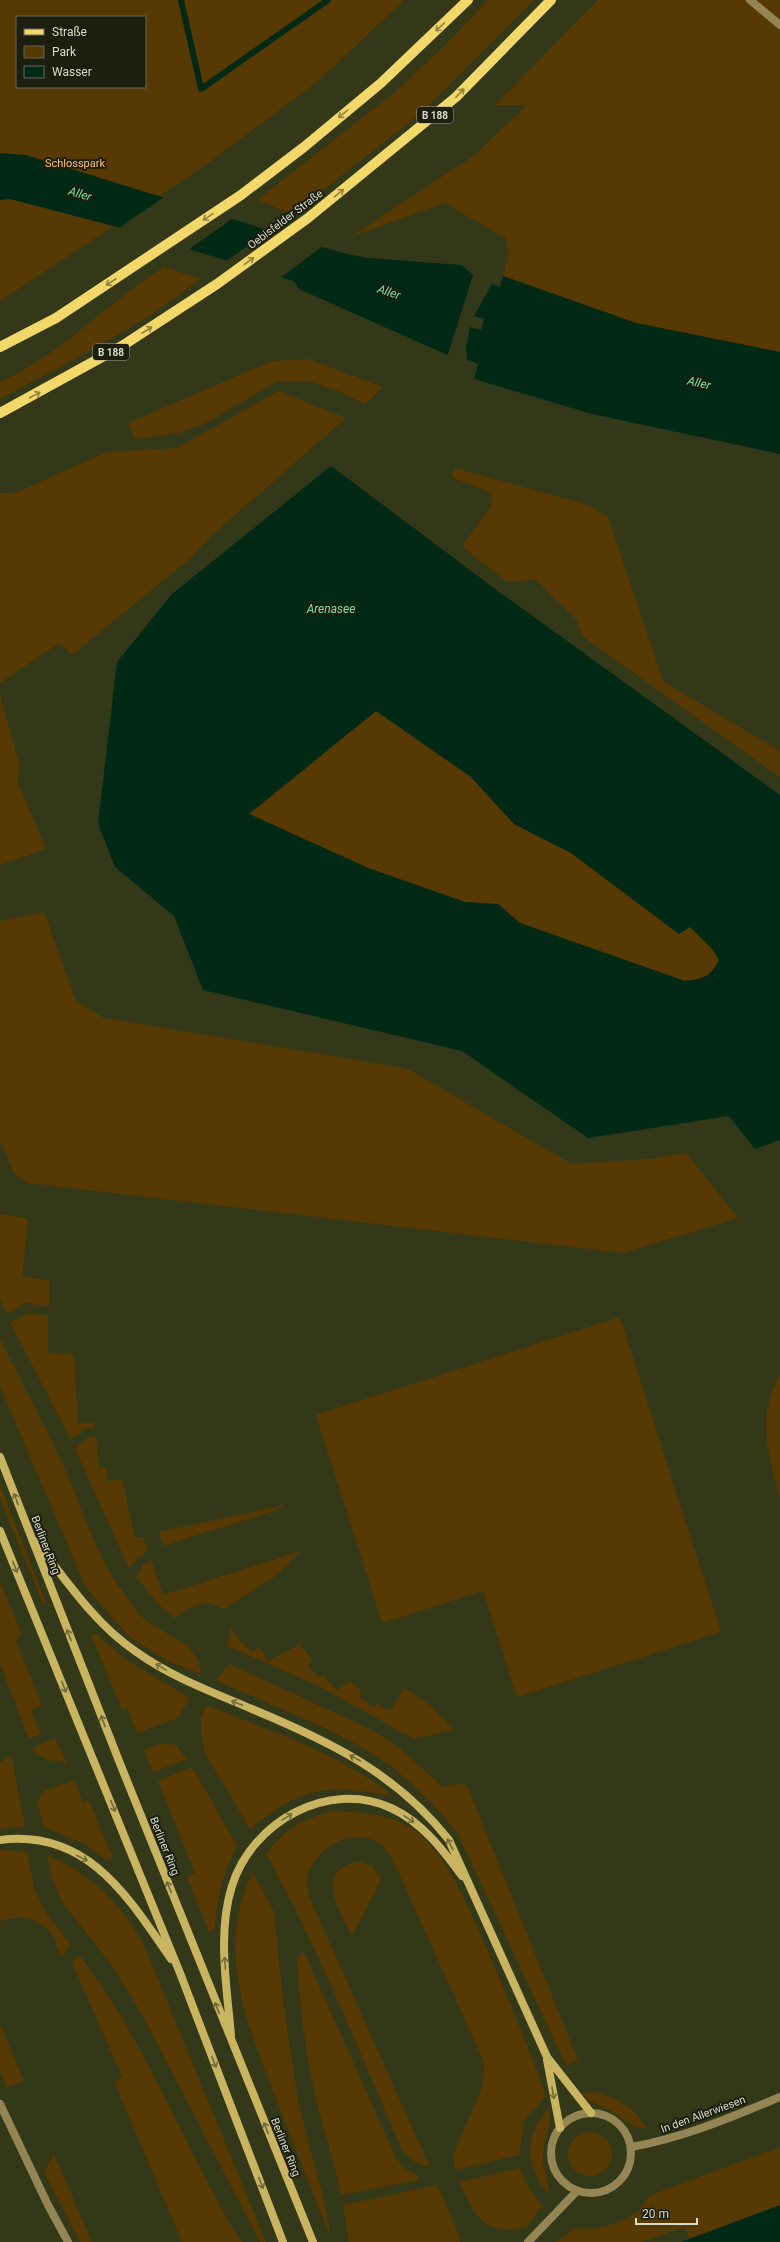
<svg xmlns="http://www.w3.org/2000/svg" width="780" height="2242" viewBox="0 0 780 2242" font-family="Roboto,sans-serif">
	<rect width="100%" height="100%" fill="#333819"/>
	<path fill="#573903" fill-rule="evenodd" d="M 0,0 L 404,0 L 316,83 L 203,167 L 0,301 ZM 17,17 L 145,17 L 145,87 L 17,87 Z
		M 488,0 L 534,0 L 422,112 L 293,214 L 257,200 L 394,93 L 452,38 Z
		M 598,0 L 780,0 L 780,352 L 636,323 L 503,276 L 509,254 L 506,238 L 445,203 L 350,237 L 475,155 L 527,105 L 495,105 Z
		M 164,267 L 201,279 L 149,316 L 84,354 L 0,399 L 0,382 C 61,355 108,302 164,267 Z
		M 308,359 L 383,387 L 365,404 L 336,390 L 311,382 L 278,381 L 204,424 L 179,433 L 135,439 L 128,423 L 272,361 Z
		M 279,391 L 346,418 L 211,536 L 193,556 L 72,655 L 59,643 L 0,683 L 0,493 L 15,493 L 107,452 L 177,448 Z
		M 455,468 L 588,505 L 608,517 L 663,681 L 780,751 L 780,777 L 582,636 L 577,620 L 536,580 L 507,582 L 462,546 L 491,507 L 492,493 L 452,477 Z
		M 0,695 L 20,767 L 17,780 L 46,849 L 0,865 Z
		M 376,710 L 471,777 L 484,790 L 543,839 L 571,853 L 679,934 L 690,926 L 713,950 L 719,960 C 710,978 704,979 685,981 L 520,923 L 498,904 L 465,902 L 368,868 L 249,814 Z
		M 44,912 L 76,1001 L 104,1018 L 406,1068 L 572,1164 L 649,1159 L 686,1153 L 738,1218 L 623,1253 L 28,1183 L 15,1175 L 0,1141 L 0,921 Z
		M 0,1214 L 28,1218 L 22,1277 L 49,1280 L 49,1307 L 26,1303 L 6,1314 L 0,1299 Z
		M 27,1314 L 48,1315 L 48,1353 L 74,1354 L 78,1423 L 94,1422 L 95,1427 L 84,1429 L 71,1440 L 10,1322 Z
		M 620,1317 L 721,1632 L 517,1697 L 483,1591 L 382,1623 L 316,1415 Z
		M 0,1339 C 20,1379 41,1418 60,1458 C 80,1502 94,1553 123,1592 C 130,1601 137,1613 146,1620 C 167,1637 200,1643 201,1674 L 166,1660 L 130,1637 L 86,1588 L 0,1386 Z
		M 780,1374 L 780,1498 C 768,1453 756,1418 780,1374 Z
		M 96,1436 L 99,1468 L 106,1467 L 108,1481 L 122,1479 L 135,1538 L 143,1537 L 148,1551 L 139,1557 L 129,1568 L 75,1449 L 87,1438 Z
		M 0,1485 L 46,1603 L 43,1604 L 0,1499 Z
		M 283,1505 L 283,1508 L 163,1546 L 159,1532 Z
		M 301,1551 L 274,1577 L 224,1609 C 201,1598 195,1605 174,1618 L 157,1603 L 136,1577 L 143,1565 L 151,1560 L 163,1595 Z
		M 0,1582 L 22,1634 L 16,1641 L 42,1705 L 31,1711 L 41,1734 L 29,1739 L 0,1664 Z
		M 230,1626 L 240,1641 L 252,1652 L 260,1647 L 268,1661 L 300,1644 L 312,1659 L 308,1666 L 318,1678 L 323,1675 L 337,1690 L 350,1681 L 361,1691 L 360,1697 L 373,1707 L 377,1704 L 390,1711 L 405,1688 L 431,1706 L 454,1730 L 414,1739 L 321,1687 L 228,1646 Z
		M 96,1633 L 122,1657 L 190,1698 L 178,1718 L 137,1733 L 127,1708 L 122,1710 L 91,1635 Z
		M 229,1664 L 372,1730 L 398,1747 L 443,1787 L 466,1783 L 578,2060 L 566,2065 L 458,1834 C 437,1807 413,1782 385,1762 C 338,1729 269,1705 216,1680 Z
		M 206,1705 C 269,1730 334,1752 389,1792 L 387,1795 C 325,1784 299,1788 250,1829 L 205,1753 L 201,1733 L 201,1717 Z
		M 55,1738 L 67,1763 C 52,1761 41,1760 32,1748 Z
		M 161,1743 L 176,1745 L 187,1759 L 153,1772 L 144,1750 Z
		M 11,1755 L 25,1826 L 0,1829 L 0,1763 Z
		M 192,1767 L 237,1846 C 222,1874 217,1898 215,1929 L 209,1932 L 187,1877 L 195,1873 L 158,1781 Z
		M 74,1780 L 83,1803 L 89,1800 L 113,1859 L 107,1860 L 85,1844 L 44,1827 L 37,1802 L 44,1791 Z
		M 333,1811 C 361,1812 394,1814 417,1832 C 449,1858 472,1914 488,1952 C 509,1999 528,2047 546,2096 L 524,2121 L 519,2155 L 455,2170 L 453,2155 L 483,2085 L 484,2062 L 392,1858 C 388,1854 383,1844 378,1842 C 349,1827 315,1849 307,1877 C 306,1883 309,1892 310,1899 L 430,2167 L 415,2162 L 402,2150 C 359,2051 319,1949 266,1854 C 289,1827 298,1821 333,1811 Z
		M 0,1850 L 27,1852 L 34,1887 L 46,1913 L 71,1945 L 61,1957 C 58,1949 56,1940 51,1933 C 40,1917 17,1915 0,1921 Z
		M 47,1855 C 93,1876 119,1901 144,1945 L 266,2242 L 260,2242 L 144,2018 L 114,1968 L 63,1903 L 52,1879 Z
		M 360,1861 L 372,1866 L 381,1880 L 352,1936 C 339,1908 312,1870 360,1861 Z
		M 253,1872 L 274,1912 L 283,2000 L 298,2101 L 326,2209 L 331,2239 C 314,2196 297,2153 280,2109 C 251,2033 212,1951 253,1872 Z
		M 304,1952 L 396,2158 L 404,2168 L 417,2175 L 419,2180 L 341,2195 C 334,2161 323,2129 315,2095 C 305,2049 299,2002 297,1956 Z
		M 79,1955 C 147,2042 184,2148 241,2242 L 182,2242 L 115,2084 L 122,2076 L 72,1963 Z
		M 0,2024 L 24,2081 L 6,2088 L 0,2070 Z
		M 594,2092 C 618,2098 634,2107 647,2128 C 628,2127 626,2119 611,2111 C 599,2105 592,2103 581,2094 Z
		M 550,2107 C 552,2125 543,2140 543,2157 C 543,2171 550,2179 548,2194 C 525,2164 523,2135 550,2107 Z
		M568 2154a22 22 0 1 1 44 0a22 22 0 1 1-44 0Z
		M 780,2147 L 780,2205 L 690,2239 L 685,2227 L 642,2242 L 556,2242 L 575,2228 C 592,2232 622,2223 637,2212 C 642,2207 646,2200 651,2195 Z
		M 54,2154 L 92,2242 L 80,2242 L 44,2172 Z
		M 520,2168 L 526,2184 L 542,2205 L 527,2227 C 482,2236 477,2218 459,2182 Z
		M 437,2185 L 460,2237 L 460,2242 L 349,2242 L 343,2205 Z"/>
	<path fill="#012915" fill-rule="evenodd" d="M 0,153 L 26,155 L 339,252 L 367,258 L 461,265 L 472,274 L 497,280 L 503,276 L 636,323 L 780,352 L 780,454 L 592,414 L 474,379 L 478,364 L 443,353 L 299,289 L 294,281 L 113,226 L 10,199 L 0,200 Z
		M 331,466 L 487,583 L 780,795 L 780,1140 L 755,1149 L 729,1116 L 588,1138 L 462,1051 L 203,990 L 174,916 L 115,867 L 98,824 L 117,662 L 172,594 ZM 376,711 L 471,777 L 514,824 L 571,853 L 679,934 L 690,927 L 713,950 L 719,960 C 711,977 702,979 685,981 L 520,923 L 498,904 L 465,902 L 368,868 L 249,814 Z
		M 780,2205 L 780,2242 L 681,2242 Z"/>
	<path fill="#333819" d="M 164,197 L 233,218 L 187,251 L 117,229 Z
		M 271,229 L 324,245 L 279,279 L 225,262 Z
		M 474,272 L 497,278 L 503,275 L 500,287 L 492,284 L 474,316 L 484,319 L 481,330 L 470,327 L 466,348 L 467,360 L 478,364 L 473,381 L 472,379 L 476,365 L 447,357 Z"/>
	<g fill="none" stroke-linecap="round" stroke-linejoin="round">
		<path stroke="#012915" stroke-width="6" d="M 181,0 L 201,89 L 328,0"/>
		<path stroke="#938654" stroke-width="8" d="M 750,0 L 780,25
			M 631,2147 C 683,2138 732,2117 780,2097"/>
		<path stroke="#938654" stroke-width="8" d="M 0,2104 L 48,2205 L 68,2242
			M551 2153a40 40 0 1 1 80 0a40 40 0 1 1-80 0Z
			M 528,2242 L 577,2191"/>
		<path stroke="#c8b461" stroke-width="8" d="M 0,1457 L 119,1761 L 313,2242
			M 0,1531 L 180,1973 L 283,2242
			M 36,1542 C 67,1581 94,1623 135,1651 C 171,1677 212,1692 252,1709 C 329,1741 396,1773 449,1840 L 547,2057 L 591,2113
			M 0,1840 C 88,1829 128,1897 171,1959
			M 231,2036 C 227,1987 217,1933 232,1886 C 252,1822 328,1779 391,1808 C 422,1822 443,1850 462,1876
			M 547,2060 L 560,2128"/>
		<path stroke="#f2d769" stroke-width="10" d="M 0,347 L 56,318 L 241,195 L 304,147 L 381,83 L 468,0
			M 0,413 L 122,346 L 217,284 L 308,218 L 456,97 L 551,0"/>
	</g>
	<defs><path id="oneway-shaft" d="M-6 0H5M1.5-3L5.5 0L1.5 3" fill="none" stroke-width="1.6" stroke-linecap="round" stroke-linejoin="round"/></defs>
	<g stroke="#928441">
		<use href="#oneway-shaft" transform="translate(440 27) rotate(137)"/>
		<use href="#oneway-shaft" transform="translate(460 93) rotate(-46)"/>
		<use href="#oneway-shaft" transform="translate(343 114) rotate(140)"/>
		<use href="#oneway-shaft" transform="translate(339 193) rotate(-39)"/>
		<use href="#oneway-shaft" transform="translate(208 217) rotate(146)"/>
		<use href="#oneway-shaft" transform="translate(249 261) rotate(-36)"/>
		<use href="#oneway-shaft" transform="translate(111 282) rotate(147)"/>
		<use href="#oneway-shaft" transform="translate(147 330) rotate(-33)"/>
		<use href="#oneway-shaft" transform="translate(35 395) rotate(-28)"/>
	</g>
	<g stroke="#726938">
		<use href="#oneway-shaft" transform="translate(16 1499) rotate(-111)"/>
		<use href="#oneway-shaft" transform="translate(15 1567) rotate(68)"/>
		<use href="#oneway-shaft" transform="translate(69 1635) rotate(-111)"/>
		<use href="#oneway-shaft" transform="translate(161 1667) rotate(-149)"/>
		<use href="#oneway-shaft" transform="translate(64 1687) rotate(68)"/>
		<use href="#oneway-shaft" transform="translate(237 1703) rotate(-159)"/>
		<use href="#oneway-shaft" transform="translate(103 1721) rotate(-111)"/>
		<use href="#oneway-shaft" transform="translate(355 1758) rotate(-152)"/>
		<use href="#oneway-shaft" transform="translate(113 1806) rotate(68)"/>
		<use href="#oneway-shaft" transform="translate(287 1817) rotate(-31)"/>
		<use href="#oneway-shaft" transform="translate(409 1819) rotate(34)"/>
		<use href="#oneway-shaft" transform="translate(450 1844) rotate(-118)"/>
		<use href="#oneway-shaft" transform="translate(82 1858) rotate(26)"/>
		<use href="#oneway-shaft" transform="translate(169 1887) rotate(-112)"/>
		<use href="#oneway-shaft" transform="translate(225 1963) rotate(-94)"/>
		<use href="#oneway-shaft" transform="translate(217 2008) rotate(-112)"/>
		<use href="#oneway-shaft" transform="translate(214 2062) rotate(69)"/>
		<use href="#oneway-shaft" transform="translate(553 2093) rotate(80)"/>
		<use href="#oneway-shaft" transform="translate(266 2128) rotate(-112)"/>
		<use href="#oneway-shaft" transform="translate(261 2183) rotate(69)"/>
	</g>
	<g text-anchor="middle" stroke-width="4" stroke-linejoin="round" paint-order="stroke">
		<g fill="#1c1e10" stroke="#9fa292" stroke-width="1">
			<rect x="417" y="107" width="36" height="16" rx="3"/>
			<rect x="93" y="344" width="36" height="16" rx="3"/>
		</g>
		<g font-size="10" font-weight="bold" fill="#d7dbc9">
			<text x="435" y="119">B 188</text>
			<text x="111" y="356">B 188</text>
		</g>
		<g font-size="11" fill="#fcc068" stroke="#1c1e10">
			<text x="75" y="167">Schlosspark</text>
		</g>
		<g font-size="11" fill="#d7dbc9" stroke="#1c1e10">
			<text transform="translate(285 219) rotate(-37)" y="4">Oebisfelder Straße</text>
			<text transform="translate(46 1545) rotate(69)" y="4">Berliner Ring</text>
			<text transform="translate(165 1846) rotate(68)" y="4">Berliner Ring</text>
			<text transform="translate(703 2114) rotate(-20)" y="4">In den Allerwiesen</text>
			<text transform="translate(286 2147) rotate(68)" y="4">Berliner Ring</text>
		</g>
		<g font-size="12" font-style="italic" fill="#7adea4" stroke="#1c1e10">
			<text transform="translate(80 194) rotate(16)" y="4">Aller</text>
			<text transform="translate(389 292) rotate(18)" y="4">Aller</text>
			<text transform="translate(699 383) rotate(13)" y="4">Aller</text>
			<text x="331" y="613">Arenasee</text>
		</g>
	</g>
	<rect x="16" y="16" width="130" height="72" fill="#1c1e10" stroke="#676a5a"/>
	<rect x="24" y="29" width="20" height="6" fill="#f2d769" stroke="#676a5a"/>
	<text x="52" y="36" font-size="12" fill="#d7dbc9">Straße</text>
	<rect x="24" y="46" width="20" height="12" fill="#573903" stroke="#676a5a"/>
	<text x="52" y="56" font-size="12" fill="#d7dbc9">Park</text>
	<rect x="24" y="66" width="20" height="12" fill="#012915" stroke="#676a5a"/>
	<text x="52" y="76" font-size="12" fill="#d7dbc9">Wasser</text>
	<path d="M636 2218v6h61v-6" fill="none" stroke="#d7dbc9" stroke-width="2"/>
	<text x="642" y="2218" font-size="12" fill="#d7dbc9" stroke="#1c1e10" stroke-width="3" paint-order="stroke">20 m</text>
</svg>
